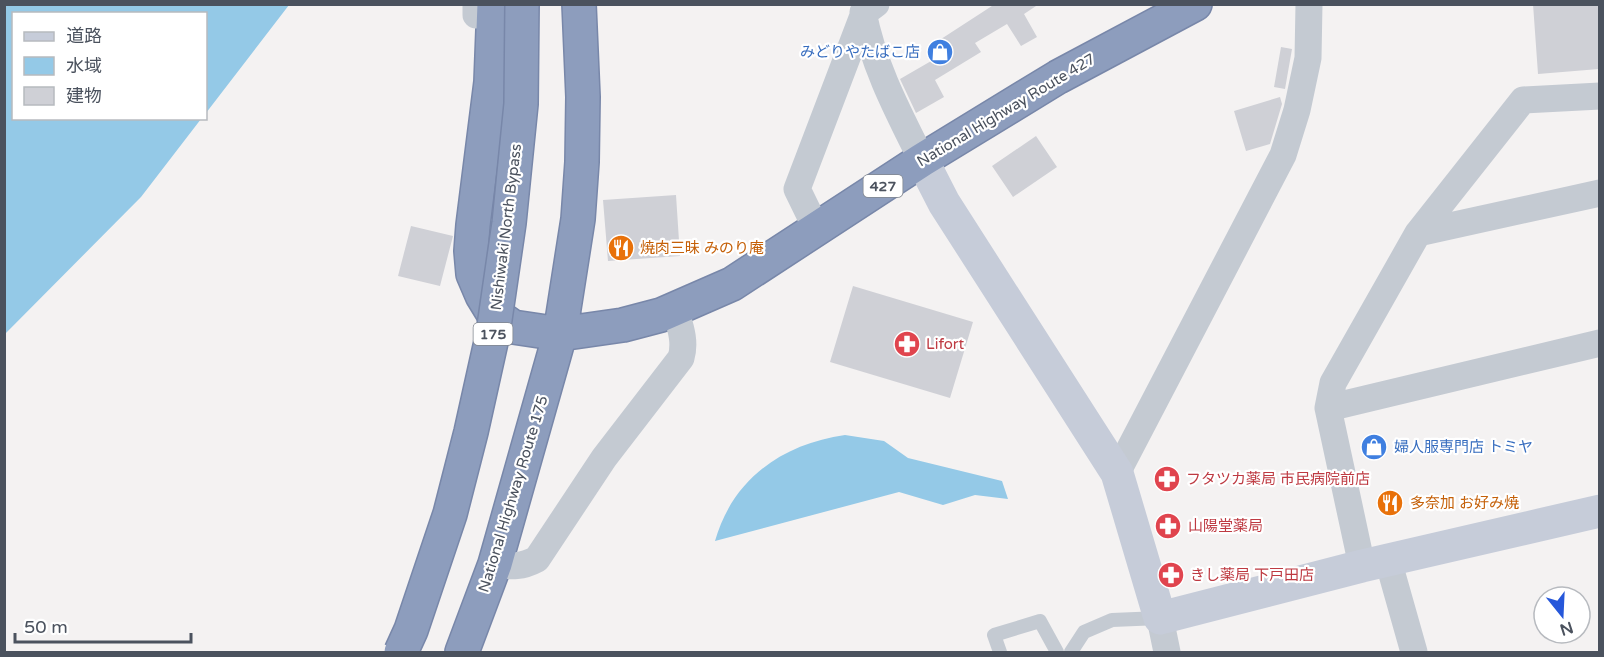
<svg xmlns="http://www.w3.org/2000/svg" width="1604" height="657" viewBox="0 0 1604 657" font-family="'Varela Round','Noto Sans JP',sans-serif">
	<rect width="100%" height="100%" fill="#f4f2f2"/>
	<path fill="#94c9e7" d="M 5,4 L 289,5 L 206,113 L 206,14 L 14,14 L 14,118 L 201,119 L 141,197 L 5,334 Z
		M 845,435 L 884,441 L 908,458 L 1002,481 L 1008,499 L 975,495 L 943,505 L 899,492 L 715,541 C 733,478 783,444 845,435 Z"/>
	<path fill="#cfd0d6" d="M 995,4 L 1039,4 L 1024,14 L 1037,37 L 1021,46 L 1007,24 L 975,43 L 981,52 L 935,80 L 944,97 L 916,113 L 900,79 L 945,53 L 938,41 Z
		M 1533,4 L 1599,4 L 1599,69 L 1538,74 Z
		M 1281,47 L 1292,49 L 1285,89 L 1274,87 Z
		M 1280,97 L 1282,104 L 1270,144 L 1246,151 L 1234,111 Z
		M 1036,136 L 1057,167 L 1013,197 L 992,166 Z
		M 676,195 L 680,256 L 608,261 L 603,200 Z
		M 411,226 L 453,236 L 440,286 L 398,276 Z
		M 853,286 L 973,322 L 950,398 L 830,362 Z"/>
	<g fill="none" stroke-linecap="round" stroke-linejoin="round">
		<defs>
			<path id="highway" d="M 494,4 L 491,82 L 473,225 L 471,251 L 473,274 L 482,295 L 493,313 L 513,327 L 560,334 L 623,325 L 661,315 L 732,284 L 922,160 L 1058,77 L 1195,4
				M 462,652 L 495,564 L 560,334 L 578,219 L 582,162 L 583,97 L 579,4"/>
		</defs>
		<use href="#highway" stroke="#7887a9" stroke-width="36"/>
		<path stroke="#c4cad2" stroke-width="14" d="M 1000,652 L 994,635 L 1040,621 L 1057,652
			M 1071,652 L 1084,632 L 1112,620 L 1160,618"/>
		<path stroke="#c4cad2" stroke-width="27" d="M 476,4 L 476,15
			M 863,12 C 873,65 898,112 922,160
			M 817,230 L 797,189 L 864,13 L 876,4
			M 1418,233 L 1523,100 L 1600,96
			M 1328,408 L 1600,343
			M 1117,473 L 1283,155 L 1297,110 L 1308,58 L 1309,4
			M 1388,560 L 1414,652
			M 495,564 C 512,567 522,567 537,559 L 604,458 L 681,358 C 686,341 680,326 675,309
			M 1362,566 L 1328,408 L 1333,383 L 1418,233 L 1600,193
			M 1160,618 L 1167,652"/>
		<path stroke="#c6ccd9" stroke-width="33" d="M 922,160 L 944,203 L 1117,473 L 1160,618 L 1362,566 L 1600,511"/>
		<use href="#highway" stroke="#8d9dbd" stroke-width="33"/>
		<defs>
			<path id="highway-bridge" d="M 401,652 L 411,630 L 450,514 L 471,432 L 493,333 L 509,223 L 521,104 L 522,4"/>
		</defs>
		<use href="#highway-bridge" stroke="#7887a9" stroke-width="36" stroke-linecap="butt"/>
		<use href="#highway-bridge" stroke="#8d9dbd" stroke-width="33"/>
	</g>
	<defs>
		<symbol id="shop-disc" viewBox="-11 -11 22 22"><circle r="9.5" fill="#3f7fe0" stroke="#fff"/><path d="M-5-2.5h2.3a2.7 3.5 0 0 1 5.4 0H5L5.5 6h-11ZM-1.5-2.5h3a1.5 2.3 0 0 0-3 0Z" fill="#fff"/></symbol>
		<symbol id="restaurant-disc" viewBox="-11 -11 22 22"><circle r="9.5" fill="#e8710a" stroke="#fff"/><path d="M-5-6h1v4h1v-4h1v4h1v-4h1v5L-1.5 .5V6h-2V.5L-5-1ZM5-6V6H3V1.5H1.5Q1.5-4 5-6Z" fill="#fff"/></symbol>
		<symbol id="pharmacy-disc" viewBox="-11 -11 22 22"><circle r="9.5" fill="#e0444e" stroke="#fff"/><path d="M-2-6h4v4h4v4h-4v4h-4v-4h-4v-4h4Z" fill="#fff"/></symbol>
	</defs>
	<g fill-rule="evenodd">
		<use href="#shop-disc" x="925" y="37" width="30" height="30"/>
		<use href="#restaurant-disc" x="606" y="233" width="30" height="30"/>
		<use href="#pharmacy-disc" x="892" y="329" width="30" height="30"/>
		<use href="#shop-disc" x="1359" y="432" width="30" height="30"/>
		<use href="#pharmacy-disc" x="1152" y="464" width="30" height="30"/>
		<use href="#restaurant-disc" x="1375" y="488" width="30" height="30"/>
		<use href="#pharmacy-disc" x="1153" y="511" width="30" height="30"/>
		<use href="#pharmacy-disc" x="1156" y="560" width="30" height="30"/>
	</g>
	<g text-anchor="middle" stroke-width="4.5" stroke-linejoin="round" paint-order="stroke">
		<g fill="#fff" stroke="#81868e" stroke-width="1.5">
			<rect x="863.5" y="175" width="39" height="22" rx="4.5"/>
			<rect x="473.5" y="323" width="39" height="22" rx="4.5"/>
		</g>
		<g font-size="14" font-weight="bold" fill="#4b525e">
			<text x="883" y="191">427</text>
			<text x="493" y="339">175</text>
		</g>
		<g font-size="15" fill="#366cbe" stroke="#fff" text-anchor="end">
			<text x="920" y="57">みどりやたばこ店</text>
			<text x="1394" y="452" text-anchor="start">婦人服専門店 トミヤ</text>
		</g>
		<g font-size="15" fill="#4b525e" stroke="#fff">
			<text transform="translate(1006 110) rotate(-31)" y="5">National Highway Route 427</text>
			<text transform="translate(506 227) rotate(-83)" y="5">Nishiwaki North Bypass</text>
			<text transform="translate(513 494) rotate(-73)" y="5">National Highway Route 175</text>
		</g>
		<g font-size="15" fill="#c56008" stroke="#fff" text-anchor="start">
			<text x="640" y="253">焼肉三昧 みのり庵</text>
			<text x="1410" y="508">多奈加 お好み焼</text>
		</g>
		<g font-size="15" fill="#be3a42" stroke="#fff" text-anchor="start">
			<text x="926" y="349">Lifort</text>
			<text x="1186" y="484">フタツカ薬局 市民病院前店</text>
			<text x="1188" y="531">山陽堂薬局</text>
			<text x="1190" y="580">きし薬局 下戸田店</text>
		</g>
	</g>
	<rect width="1604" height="657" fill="none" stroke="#4b525e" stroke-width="12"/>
	<rect x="12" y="12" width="195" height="108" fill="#ffffff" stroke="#b7babf" stroke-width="1.5"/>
	<rect x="24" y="32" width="30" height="9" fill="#c6ccd9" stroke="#b7babf" stroke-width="1.5"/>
	<text x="66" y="42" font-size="18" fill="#4b525e">道路</text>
	<rect x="24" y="57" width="30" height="18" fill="#94c9e7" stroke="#b7babf" stroke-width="1.5"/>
	<text x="66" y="72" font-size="18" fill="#4b525e">水域</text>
	<rect x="24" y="87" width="30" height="18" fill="#cfd0d6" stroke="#b7babf" stroke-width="1.5"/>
	<text x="66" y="102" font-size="18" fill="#4b525e">建物</text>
	<g transform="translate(1562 615) rotate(162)"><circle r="28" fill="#ffffff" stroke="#b7babf" stroke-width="1.5"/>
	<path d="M0-4.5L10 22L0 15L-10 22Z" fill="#2657da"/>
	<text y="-9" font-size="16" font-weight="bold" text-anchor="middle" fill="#4b525e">N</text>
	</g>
	<path d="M15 633v9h176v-9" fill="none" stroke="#4b525e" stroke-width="3"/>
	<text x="24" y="633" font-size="18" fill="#4b525e" stroke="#ffffff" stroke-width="4.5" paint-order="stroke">50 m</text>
</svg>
